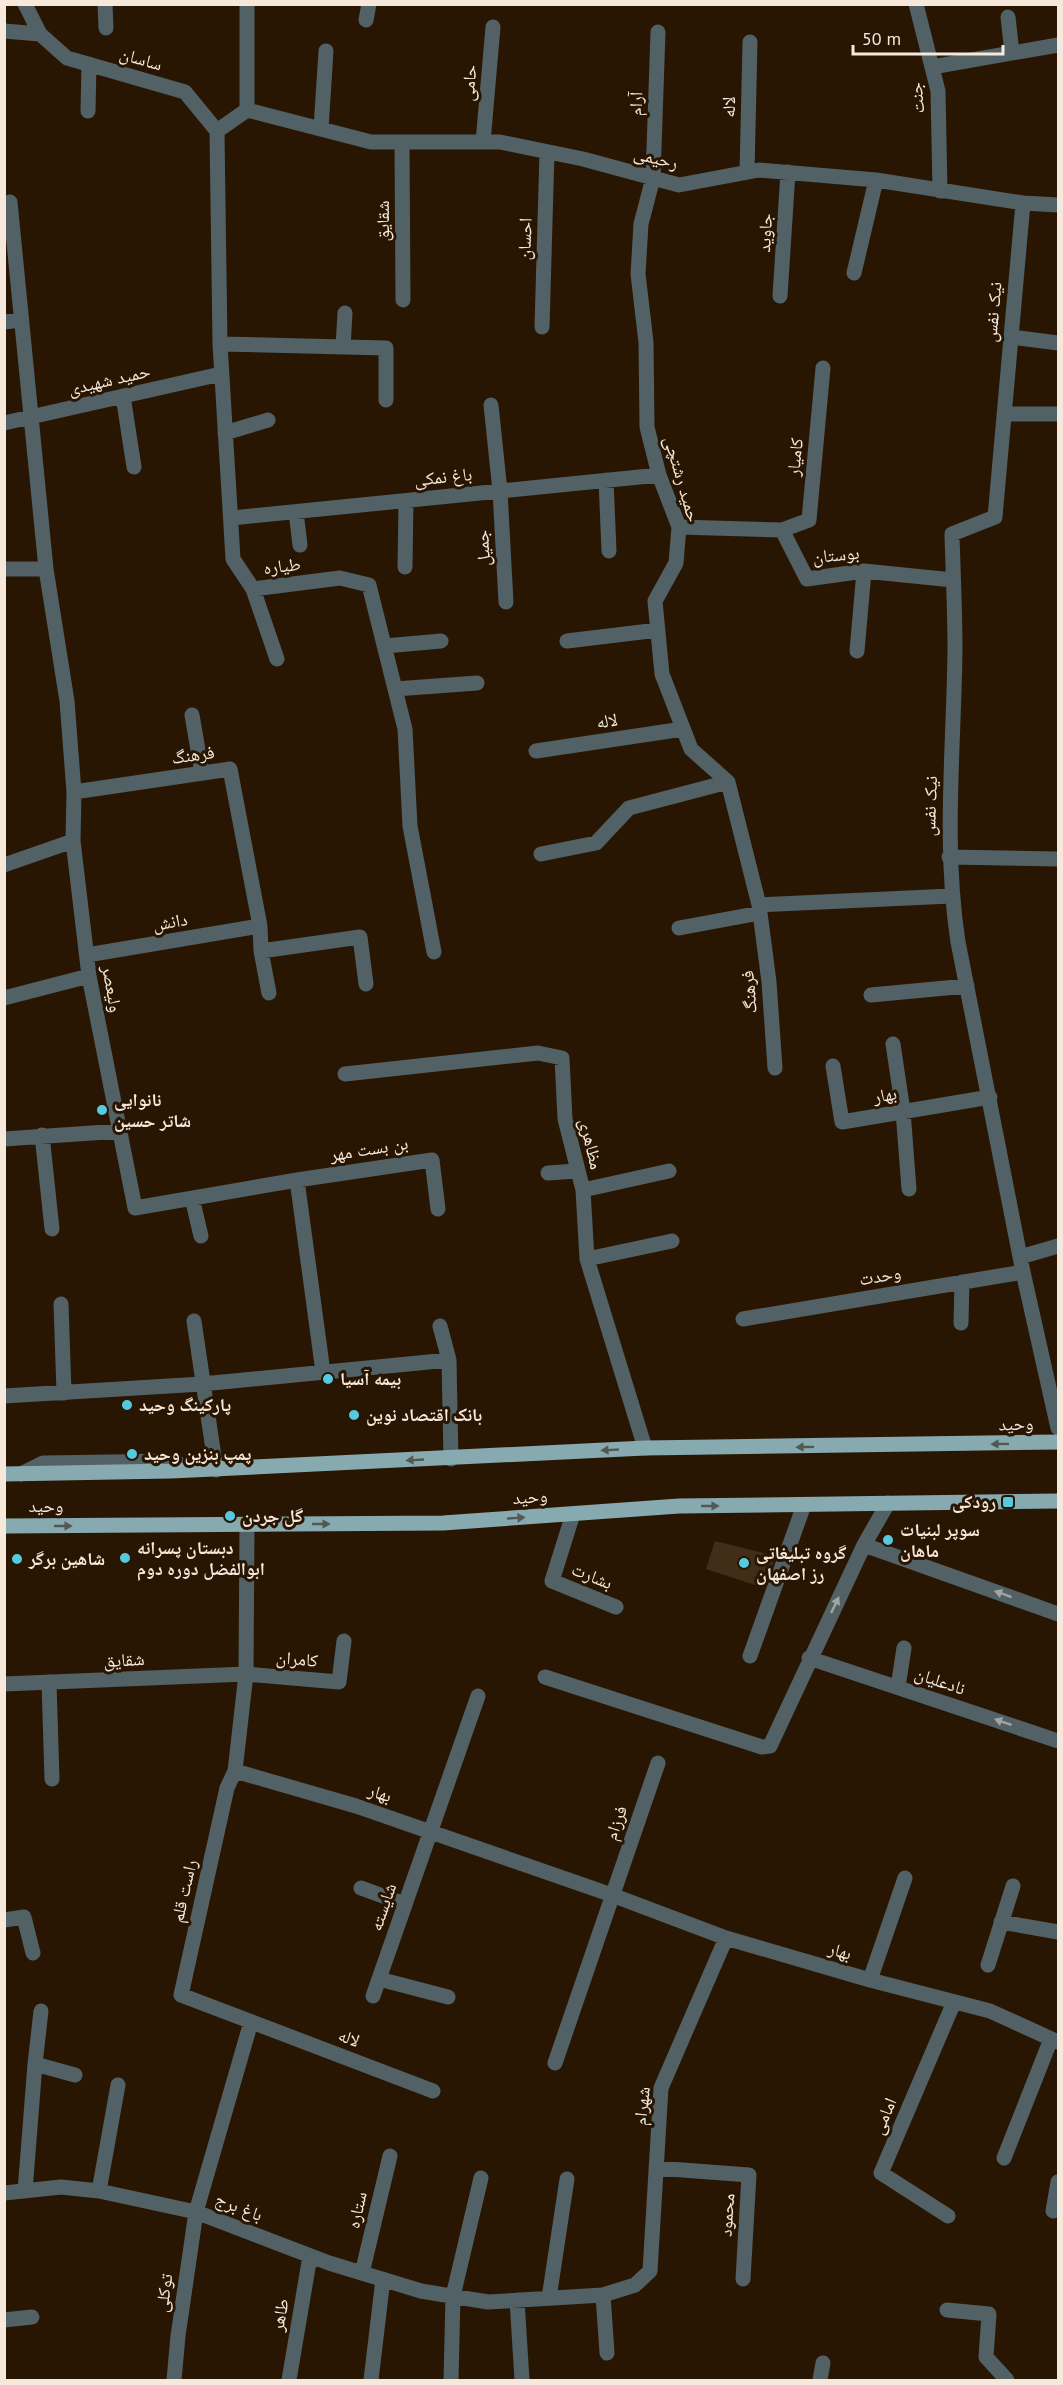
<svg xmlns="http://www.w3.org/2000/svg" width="1063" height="2385" viewBox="0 0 1063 2385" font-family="'PT Sans','Noto Naskh Arabic',sans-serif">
	<rect width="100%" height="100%" fill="#281602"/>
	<path fill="#422e18" d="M 715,1541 L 776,1556 L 764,1588 L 706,1569 Z"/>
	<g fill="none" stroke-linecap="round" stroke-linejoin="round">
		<path stroke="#516165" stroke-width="15" d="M 25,4 L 40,34 L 67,58 L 185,92 L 217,131 L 247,110
			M 105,4 L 106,28
			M 916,4 L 938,91 L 940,191
			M 1008,17 L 1012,53
			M 366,20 L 369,4
			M 4,31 L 40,34
			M 658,32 L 653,178 L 641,224 L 638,274 L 646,342 L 647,427 L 659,475 L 679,527 L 676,563 L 655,601 L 662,674 L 691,749 L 728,782 L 759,905 L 769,982 L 775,1068
			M 932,67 L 1058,45
			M 247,110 L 371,142 L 500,142 L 583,159 L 679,185 L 759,170 L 876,180 L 1023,203 L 1058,205
			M 247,110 L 247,4
			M 88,111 L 89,64
			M 321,129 L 326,51
			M 217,131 L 220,344 L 233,559 L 253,589 L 340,578 L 369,585 L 405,729 L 410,826 L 434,952
			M 402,142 L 403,300
			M 483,142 L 493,27
			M 747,172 L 750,42
			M 10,202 L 46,569 L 67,701 L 74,792 L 73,841 L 89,976 L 135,1208 L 297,1180 L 323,1372
			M 1023,203 L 995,517 L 952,534 C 953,572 955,611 955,649 C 954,747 943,844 958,942 L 1023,1272 L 1058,1428
			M 854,273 L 876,180
			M 780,296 L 788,172
			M 4,322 L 21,320
			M 542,327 L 547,152
			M 1011,337 L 1058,343
			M 220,344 L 386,348 L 386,400
			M 343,347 L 345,313
			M 123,396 L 134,467
			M 491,405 L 500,491 L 506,602
			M 1004,414 L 1058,414
			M 4,423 L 221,374
			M 225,433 L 268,420
			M 606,480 L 609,551
			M 296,512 L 300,545
			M 232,518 L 659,475
			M 679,527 L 782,530 L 807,579 L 864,571 L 953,580
			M 782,530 L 809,520 L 823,368
			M 405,567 L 406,501
			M 4,569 L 46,569
			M 253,589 L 277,659
			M 567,641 L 658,630
			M 385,646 L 441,641
			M 857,651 L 864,571
			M 395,689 L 477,683
			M 192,715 L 202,773
			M 536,751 L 683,729
			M 74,792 L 230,769 L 260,926 L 261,951 L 269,993
			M 541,854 L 596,843 L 629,808 L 728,782
			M 949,857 L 1058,859
			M 4,865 L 73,841
			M 759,905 L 951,896
			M 679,928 L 760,913
			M 261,951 L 360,937 L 366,984
			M 87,955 L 260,926
			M 871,995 L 967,986
			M 4,998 L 89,976
			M 893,1044 L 903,1111 L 909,1189
			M 833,1066 L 842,1122 L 990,1097
			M 345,1074 L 538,1053 L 562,1058 L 565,1119 L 583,1190 L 587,1259 L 645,1448
			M 42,1135 L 52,1229
			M 4,1139 L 121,1131
			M 548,1173 L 576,1171
			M 297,1180 L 432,1160 L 438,1209
			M 583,1190 L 669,1171
			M 192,1198 L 201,1236
			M 1020,1257 L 1058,1246
			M 587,1259 L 672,1241
			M 61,1304 L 64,1393
			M 743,1319 L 1023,1272
			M 194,1321 L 216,1470
			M 961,1323 L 962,1282
			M 440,1326 L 449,1360 L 451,1459
			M 4,1396 L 202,1384 L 449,1360
			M 21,1474 L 43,1463 L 176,1461 L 182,1470
			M 888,1503 L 864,1545 L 1058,1614
			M 573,1514 L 552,1581 L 616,1607
			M 247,1524 L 246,1674 L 235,1771 L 227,1788 L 181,1995 L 433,2091
			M 750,1656 L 804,1505
			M 809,1658 L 1058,1741
			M 545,1677 L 762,1747 L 770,1746 L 864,1545
			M 49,1682 L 52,1779
			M 4,1684 L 246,1674 L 339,1682 L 344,1641
			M 898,1687 L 904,1648
			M 235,1771 L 356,1806 L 612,1895 L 726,1938 L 870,1980 L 990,2011 L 1058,2042
			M 361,1888 L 405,1904
			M 4,1920 L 24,1917 L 33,1953
			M 1001,1922 L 1058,1932
			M 988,1965 L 1013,1886
			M 379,1979 L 448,1997
			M 870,1980 L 905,1878
			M 373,1996 L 478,1696
			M 555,2063 L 658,1763
			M 35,2064 L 41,2011
			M 1004,2158 L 1051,2039
			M 656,2168 L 749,2175 L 743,2279
			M 25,2191 L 35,2064 L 75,2075
			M 99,2191 L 118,2085
			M 4,2193 L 61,2187 L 99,2191 L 196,2212 L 329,2263 L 421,2291 L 488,2302 L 603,2295 L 635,2285 L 650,2271 L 661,2088 L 726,1938
			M 1053,2211 L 1058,2182
			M 948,2216 L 881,2173 L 954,2002
			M 362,2273 L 390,2156
			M 603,2295 L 607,2353
			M 549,2298 L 567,2179
			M 517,2300 L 522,2380
			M 947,2310 L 989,2314 L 986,2357 L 1007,2380
			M 4,2320 L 32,2317
			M 174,2380 L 178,2336 L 196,2212 L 251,2022
			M 289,2380 L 310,2256
			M 371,2380 L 383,2279
			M 451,2380 L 453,2296 L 481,2178
			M 820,2380 L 823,2363"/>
		<path stroke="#87a9b0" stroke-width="15" d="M 4,1474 L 171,1471 L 645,1448 L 1058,1442
			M 4,1526 L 443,1523 L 679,1506 L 1058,1501"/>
	</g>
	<defs><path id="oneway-solid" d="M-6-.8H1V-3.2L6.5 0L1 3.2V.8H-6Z" transform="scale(1.5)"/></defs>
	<g fill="#535850">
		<use href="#oneway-solid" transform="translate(1000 1444) rotate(179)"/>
		<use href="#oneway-solid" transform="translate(805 1447) rotate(179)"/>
		<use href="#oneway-solid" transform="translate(610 1450) rotate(177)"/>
		<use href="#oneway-solid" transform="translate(415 1460) rotate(177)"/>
		<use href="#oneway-solid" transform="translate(710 1506)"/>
		<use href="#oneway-solid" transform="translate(516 1518) rotate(-4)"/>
		<use href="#oneway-solid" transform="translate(321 1524)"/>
		<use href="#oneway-solid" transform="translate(63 1526)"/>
	</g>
	<g fill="#a4a5a0">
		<use href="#oneway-solid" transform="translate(1003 1594) rotate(-160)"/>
		<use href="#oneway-solid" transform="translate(835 1605) rotate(-64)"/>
		<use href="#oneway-solid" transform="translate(1003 1722) rotate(-161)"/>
	</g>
	<g fill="#55cadf" stroke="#281602" stroke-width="2">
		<circle cx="102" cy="1110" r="6"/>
		<circle cx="328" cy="1379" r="6"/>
		<circle cx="127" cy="1405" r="6"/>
		<circle cx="354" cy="1415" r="6"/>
		<circle cx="132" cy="1454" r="6"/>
		<rect x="1002" y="1496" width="12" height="12" rx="3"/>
		<circle cx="230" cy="1516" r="6"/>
		<circle cx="888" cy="1540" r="6"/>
		<circle cx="125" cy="1558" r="6"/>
		<circle cx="17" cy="1559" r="6"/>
		<circle cx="744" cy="1563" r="6"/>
	</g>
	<g text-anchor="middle" stroke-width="6" stroke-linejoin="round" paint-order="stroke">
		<g font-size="18" fill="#f6e9dc" stroke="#281602">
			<text transform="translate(141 59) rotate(16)" y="6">ساسان</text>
			<text transform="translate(469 83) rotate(-85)" y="6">حامی</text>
			<text transform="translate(917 98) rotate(-96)" y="6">جنت</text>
			<text transform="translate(636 104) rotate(-88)" y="6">آرام</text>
			<text transform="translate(729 107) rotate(-89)" y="6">لاله</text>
			<text transform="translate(656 158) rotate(14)" y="6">رحیمی</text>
			<text transform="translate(383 221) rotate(-90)" y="6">شقایق</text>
			<text transform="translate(765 233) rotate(-87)" y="6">جاوید</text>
			<text transform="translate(525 239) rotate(-88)" y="6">احسان</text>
			<text transform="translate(993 312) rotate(-85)" y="6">نیک نفس</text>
			<text transform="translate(109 380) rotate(-13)" y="6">حمید شهیدی</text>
			<text transform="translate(795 457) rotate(-84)" y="6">کامیار</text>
			<text transform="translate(443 477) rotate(-6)" y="6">باغ نمکی</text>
			<text transform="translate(682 479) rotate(74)" y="6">حمید رشتچی</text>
			<text transform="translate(483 548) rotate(-93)" y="6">جمیل</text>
			<text transform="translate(836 555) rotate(-6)" y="6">بوستان</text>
			<text transform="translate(282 566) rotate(-7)" y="6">طیاره</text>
			<text transform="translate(607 721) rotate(-9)" y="6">لاله</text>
			<text transform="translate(193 755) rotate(-8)" y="6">فرهنگ</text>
			<text transform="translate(930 806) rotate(-88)" y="6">نیک نفس</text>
			<text transform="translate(170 922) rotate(-10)" y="6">دانش</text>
			<text transform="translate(112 989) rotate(80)" y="6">ولیعصر</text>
			<text transform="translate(749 992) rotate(-95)" y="6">فرهنگ</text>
			<text transform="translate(885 1095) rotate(-10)" y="6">بهار</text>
			<text transform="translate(591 1144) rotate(77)" y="6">مظاهری</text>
			<text transform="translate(369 1149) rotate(-9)" y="6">بن بست مهر</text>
			<text transform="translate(880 1276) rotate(-10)" y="6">وحدت</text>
			<text transform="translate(1016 1424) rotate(-2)" y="6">وحید</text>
			<text transform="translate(530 1497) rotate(-4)" y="6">وحید</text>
			<text x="46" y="1512">وحید</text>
			<text transform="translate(592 1576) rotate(22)" y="6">بشارت</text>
			<text transform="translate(297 1659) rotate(5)" y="6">کامران</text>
			<text transform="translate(124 1660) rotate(-3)" y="6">شقایق</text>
			<text transform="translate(940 1681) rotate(19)" y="6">نادعلیان</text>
			<text transform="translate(380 1793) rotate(19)" y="6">بهار</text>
			<text transform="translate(616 1823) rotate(-71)" y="6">فرزام</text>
			<text transform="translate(184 1891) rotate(-77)" y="6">راست قلم</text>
			<text transform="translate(383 1907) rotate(-71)" y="6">شایسته</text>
			<text transform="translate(840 1951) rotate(16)" y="6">بهار</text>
			<text transform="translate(349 2038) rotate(21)" y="6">لاله</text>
			<text transform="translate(642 2106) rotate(-84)" y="6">شهرام</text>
			<text transform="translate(884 2116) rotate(-67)" y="6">امامی</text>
			<text transform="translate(239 2207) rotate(21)" y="6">باغ برج</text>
			<text transform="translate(357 2210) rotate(-77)" y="6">ستاره</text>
			<text transform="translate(727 2215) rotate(-86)" y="6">محمود</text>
			<text transform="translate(164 2293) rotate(-82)" y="6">توکلی</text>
			<text transform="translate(280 2315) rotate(-80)" y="6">طاهر</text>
		</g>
		<g font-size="18" font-weight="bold" fill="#f6e9dc" stroke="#281602" text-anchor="start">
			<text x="114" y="1106">نانوایی<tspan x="114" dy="21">شاتر حسین</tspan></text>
			<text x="340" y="1385">بیمه آسیا</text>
			<text x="139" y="1411">پارکینگ وحید</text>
			<text x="366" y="1421">بانک اقتصاد نوین</text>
			<text x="144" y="1460">پمپ بنزین وحید</text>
			<text x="996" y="1508" text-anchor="end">رودکی</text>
			<text x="242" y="1522">گل جردن</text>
			<text x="900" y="1536">سوپر لبنیات<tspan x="900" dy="21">ماهان</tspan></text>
			<text x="137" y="1554">دبستان پسرانه<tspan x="137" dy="21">ابوالفضل دوره دوم</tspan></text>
			<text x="756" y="1559">گروه تبلیغاتی<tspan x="756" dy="21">رز اصفهان</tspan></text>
			<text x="29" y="1565">شاهین برگر</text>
		</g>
	</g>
	<rect width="1063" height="2385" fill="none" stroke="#f6e9dc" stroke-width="12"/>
	<path d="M853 45v9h150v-9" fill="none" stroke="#f6e9dc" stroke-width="3"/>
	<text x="862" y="45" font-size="18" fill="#f6e9dc" stroke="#281602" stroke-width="4.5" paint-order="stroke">50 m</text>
</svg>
